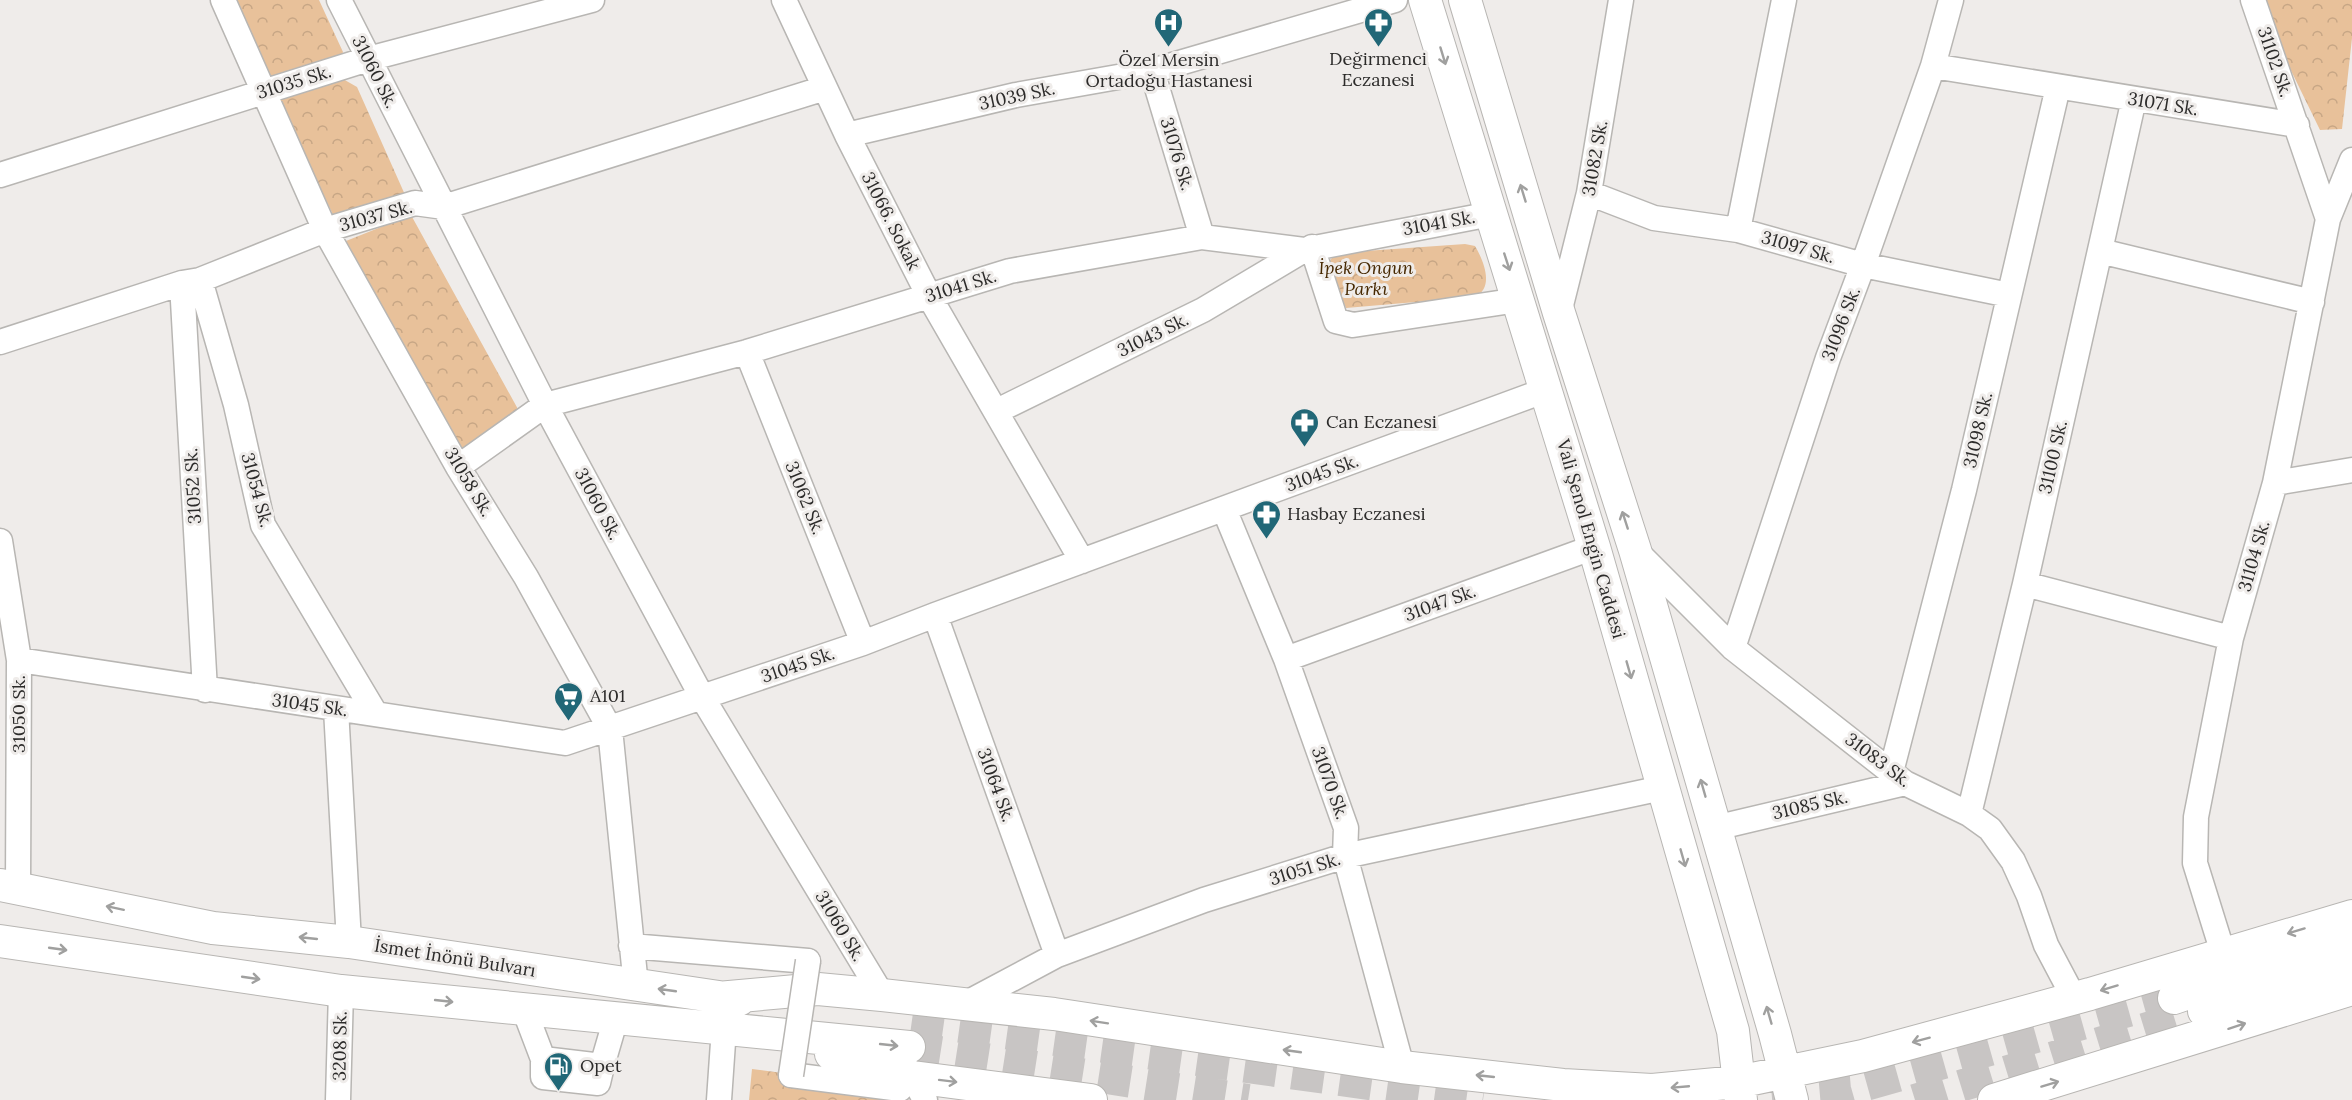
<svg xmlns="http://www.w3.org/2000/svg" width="2352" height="1100" viewBox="0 0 2352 1100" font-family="Lora,serif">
	<defs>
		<pattern id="park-crowns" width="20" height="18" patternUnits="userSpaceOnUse" patternTransform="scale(1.5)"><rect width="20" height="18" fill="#e8c19a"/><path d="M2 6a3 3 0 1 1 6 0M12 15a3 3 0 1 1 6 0" fill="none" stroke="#c7a685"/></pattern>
	</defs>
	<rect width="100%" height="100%" fill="#efecea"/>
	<path fill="url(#park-crowns)" d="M 237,0 L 319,0 L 343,52 L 340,59 L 271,79 Z
		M 2264,0 L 2352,0 L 2352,38 L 2342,129 L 2320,130 L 2281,50 Z
		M 343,79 L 357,87 L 406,197 L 336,221 L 277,98 Z
		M 411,215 L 519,411 L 460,450 L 346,241 Z
		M 1465,244 L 1475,246 C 1484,261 1495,289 1474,297 L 1346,308 L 1334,281 L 1330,260 L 1337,253 Z
		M 752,1069 L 900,1089 L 906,1100 L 749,1100 Z"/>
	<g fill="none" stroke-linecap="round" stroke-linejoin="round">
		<path stroke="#c8c5c4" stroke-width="32" stroke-dasharray="32 16" stroke-linecap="butt" d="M 912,1020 L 1483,1100
			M 909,1047 L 1248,1100
			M 1724,1100 L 1851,1089 L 2174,998
			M 1915,1100 L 2177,1019"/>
		<defs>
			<path id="minor" d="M 223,0 L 325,230 L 458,467 L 526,577 L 610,729 L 636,986
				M 339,0 L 545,405 L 702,697 L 882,995
				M 784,0 L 847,135 L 929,296 L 1082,561
				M 2253,0 L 2328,219
				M 1933,66 L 2297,125
				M 1152,71 L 1202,237
				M 847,135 L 1016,95 L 1152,71 L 1395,0
				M 0,175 L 368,59 L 592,0
				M 1589,193 L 1654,218 L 1738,230 L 1863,265 L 2009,295
				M 1738,230 L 1784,0
				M 1312,247 L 1336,321 L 1353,325 L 1518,300
				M 2100,251 L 2312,302
				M 200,280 L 236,405 L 263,525 L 375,713
				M 182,283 L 205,690
				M 1559,313 L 1589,193 L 1621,0
				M 0,342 L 182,283 L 200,280 L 325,230 L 415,203 L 444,207 L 825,88
				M 747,352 L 863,643
				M 997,411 L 1203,310 L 1304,250
				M 458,467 L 545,405 L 747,352 L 1010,271 L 1202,237 L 1304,250 L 1491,214
				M 2275,483 L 2352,470
				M 1224,509 L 1286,659 L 1346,828 L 1345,856 L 1402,1067
				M 0,541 L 19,660 L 18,888
				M 1635,550 L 1733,648 L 1905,783 L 1969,814 L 1990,829 L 2013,861 L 2029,896 L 2046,945 L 2074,998
				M 2025,584 L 2231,638
				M 935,615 L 1057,955
				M 1733,648 L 1828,358 L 1863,265 L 1933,66 L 1951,0
				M 1286,659 L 1594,547
				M 19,660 L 565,743 L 863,643 L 935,615 L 1546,390
				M 336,709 L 349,942
				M 1891,772 L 1964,490 L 2058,87
				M 1969,814 L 2025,584 L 2134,99
				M 1715,828 L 1905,783
				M 631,946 L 808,961
				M 2223,953 L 2195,863 L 2196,817 L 2231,638 L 2275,483 L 2328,219 L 2352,160
				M 965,1004 L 1057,955 L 1204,900 L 1345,856 L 1662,788
				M 524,1009 L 543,1059 L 543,1077 L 598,1083 L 602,1066
				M 543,1059 L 602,1066 L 616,1018
				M 791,1075 L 900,1089
				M 913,1077 L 925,1100
				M 338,1100 L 341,991
				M 719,1100 L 724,1028"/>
			<path id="major" d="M 1425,0 L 1594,547 L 1733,1031 L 1741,1100
				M 1465,0 L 1559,313 L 1635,550 L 1775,1034 L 1792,1100
				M 0,885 L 213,928 L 349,942 L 739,1000
				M 0,941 L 341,991 L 909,1047
				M 718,998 L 818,989 L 882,995 L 1054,1014 L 1402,1067 L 1563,1085 L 1652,1090 L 1738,1082 L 1863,1056 L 2090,994 L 2352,916
				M 2174,998 L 2352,937
				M 2204,1011 L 2352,963
				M 831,1054 L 913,1077 L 1091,1100
				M 1994,1100 L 2352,989"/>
		</defs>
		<use href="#minor" stroke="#b8b6b3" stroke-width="27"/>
		<use href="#major" stroke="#b8b6b3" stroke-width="34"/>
		<use href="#minor" stroke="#fff" stroke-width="24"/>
		<use href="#major" stroke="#fff" stroke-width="32"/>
		<defs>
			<path id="minor-bridge" d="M 791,1075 L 808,961"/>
		</defs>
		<use href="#minor-bridge" stroke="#b8b6b3" stroke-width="27" stroke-linecap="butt"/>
		<use href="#minor-bridge" stroke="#fff" stroke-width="24"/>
	</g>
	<defs><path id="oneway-shaft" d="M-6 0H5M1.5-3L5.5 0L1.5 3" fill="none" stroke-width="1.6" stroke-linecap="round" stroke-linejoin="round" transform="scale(1.5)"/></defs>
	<g stroke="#a0a09f">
		<use href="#oneway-shaft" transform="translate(1443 56) rotate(73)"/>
		<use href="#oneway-shaft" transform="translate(1523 193) rotate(-107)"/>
		<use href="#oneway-shaft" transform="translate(1507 262) rotate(72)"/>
		<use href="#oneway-shaft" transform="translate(1625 520) rotate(-108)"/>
		<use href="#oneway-shaft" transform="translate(1629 670) rotate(74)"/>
		<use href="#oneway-shaft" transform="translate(1703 788) rotate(-106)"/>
		<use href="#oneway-shaft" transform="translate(1683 858) rotate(74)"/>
		<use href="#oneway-shaft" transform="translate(115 908) rotate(-168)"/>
		<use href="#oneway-shaft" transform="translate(2296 931) rotate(163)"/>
		<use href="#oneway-shaft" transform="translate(308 938) rotate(-174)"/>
		<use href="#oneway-shaft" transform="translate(58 949) rotate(8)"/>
		<use href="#oneway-shaft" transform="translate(251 978) rotate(8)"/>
		<use href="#oneway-shaft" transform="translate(2109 988) rotate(163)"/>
		<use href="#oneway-shaft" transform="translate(667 990) rotate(-172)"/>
		<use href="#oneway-shaft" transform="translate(444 1001) rotate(6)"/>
		<use href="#oneway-shaft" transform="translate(1769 1015) rotate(-106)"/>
		<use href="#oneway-shaft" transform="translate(1099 1022) rotate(-171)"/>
		<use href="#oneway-shaft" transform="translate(2237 1026) rotate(-18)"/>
		<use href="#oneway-shaft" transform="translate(1921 1040) rotate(165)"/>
		<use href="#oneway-shaft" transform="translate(889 1045) rotate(6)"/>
		<use href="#oneway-shaft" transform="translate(1292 1051) rotate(-172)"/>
		<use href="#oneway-shaft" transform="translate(1485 1076) rotate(-174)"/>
		<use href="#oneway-shaft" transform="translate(948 1081) rotate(7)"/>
		<use href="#oneway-shaft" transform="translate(2050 1084) rotate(-17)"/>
		<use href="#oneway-shaft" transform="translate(1680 1087) rotate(175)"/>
	</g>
	<defs>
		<symbol id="pharmacy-pin" viewBox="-11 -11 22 30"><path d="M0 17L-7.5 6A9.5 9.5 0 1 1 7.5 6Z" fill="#216777" stroke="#efecea"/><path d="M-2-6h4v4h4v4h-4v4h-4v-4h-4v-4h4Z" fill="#fff"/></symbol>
		<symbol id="hospital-pin" viewBox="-11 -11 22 30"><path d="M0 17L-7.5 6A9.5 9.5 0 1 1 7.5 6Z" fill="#216777" stroke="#efecea"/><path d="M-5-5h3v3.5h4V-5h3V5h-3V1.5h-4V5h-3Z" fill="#fff"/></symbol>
		<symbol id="supermarket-pin" viewBox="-11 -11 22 30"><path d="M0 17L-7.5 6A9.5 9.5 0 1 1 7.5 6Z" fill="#216777" stroke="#efecea"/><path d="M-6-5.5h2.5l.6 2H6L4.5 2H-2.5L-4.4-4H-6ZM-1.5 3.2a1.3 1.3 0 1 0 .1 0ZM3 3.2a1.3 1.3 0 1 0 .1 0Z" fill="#fff"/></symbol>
		<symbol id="fuel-pin" viewBox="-11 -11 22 30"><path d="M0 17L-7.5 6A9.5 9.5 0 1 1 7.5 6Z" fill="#216777" stroke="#efecea"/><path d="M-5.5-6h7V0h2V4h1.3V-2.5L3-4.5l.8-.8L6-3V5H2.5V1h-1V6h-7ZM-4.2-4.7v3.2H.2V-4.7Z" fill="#fff"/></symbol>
	</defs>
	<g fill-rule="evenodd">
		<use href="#pharmacy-pin" x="1362" y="6" width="33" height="45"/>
		<use href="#hospital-pin" x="1152" y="6" width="33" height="45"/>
		<use href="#pharmacy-pin" x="1288" y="406" width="33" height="45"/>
		<use href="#pharmacy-pin" x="1250" y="498" width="33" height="45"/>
		<use href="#supermarket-pin" x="552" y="680" width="33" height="45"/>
		<use href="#fuel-pin" x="542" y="1050" width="33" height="45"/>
	</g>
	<g text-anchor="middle" stroke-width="6" stroke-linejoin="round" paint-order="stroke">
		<g font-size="18" fill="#2c2b2a" stroke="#efecea" text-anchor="start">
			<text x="1378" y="65" text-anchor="middle">Değirmenci<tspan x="1378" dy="21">Eczanesi</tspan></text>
			<text x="1169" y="66" text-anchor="middle">Özel Mersin<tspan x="1169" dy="21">Ortadoğu Hastanesi</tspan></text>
			<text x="1326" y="428">Can Eczanesi</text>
			<text x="1287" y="520">Hasbay Eczanesi</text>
			<text x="590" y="702">A101</text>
			<text x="580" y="1072">Opet</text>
		</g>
		<g font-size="18" fill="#2c2b2a" stroke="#efecea">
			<text transform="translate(2275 62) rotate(71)" y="6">31102 Sk.</text>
			<text transform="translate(375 72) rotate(63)" y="6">31060 Sk.</text>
			<text transform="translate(294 82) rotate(-17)" y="6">31035 Sk.</text>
			<text transform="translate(1017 96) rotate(-12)" y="6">31039 Sk.</text>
			<text transform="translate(2163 104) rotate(9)" y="6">31071 Sk.</text>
			<text transform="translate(1177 154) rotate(73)" y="6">31076 Sk.</text>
			<text transform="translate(1595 158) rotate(-80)" y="6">31082 Sk.</text>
			<text transform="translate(376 216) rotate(-15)" y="6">31037 Sk.</text>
			<text transform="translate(891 221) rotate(63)" y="6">31066. Sokak</text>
			<text transform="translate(1439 223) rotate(-10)" y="6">31041 Sk.</text>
			<text transform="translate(1798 247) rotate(16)" y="6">31097 Sk.</text>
			<text transform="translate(961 286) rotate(-17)" y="6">31041 Sk.</text>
			<text transform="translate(1841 324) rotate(-69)" y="6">31096 Sk.</text>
			<text transform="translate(1153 335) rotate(-26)" y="6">31043 Sk.</text>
			<text transform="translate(1978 430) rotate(-77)" y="6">31098 Sk.</text>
			<text transform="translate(2053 457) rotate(-77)" y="6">31100 Sk.</text>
			<text transform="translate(1322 473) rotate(-20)" y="6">31045 Sk.</text>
			<text transform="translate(469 482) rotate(59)" y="6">31058 Sk.</text>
			<text transform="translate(193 486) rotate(-93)" y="6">31052 Sk.</text>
			<text transform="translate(257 490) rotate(75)" y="6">31054 Sk.</text>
			<text transform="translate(805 498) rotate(68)" y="6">31062 Sk.</text>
			<text transform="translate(598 504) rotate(62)" y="6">31060 Sk.</text>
			<text transform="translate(1591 539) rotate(74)" y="6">Vali Şenol Engin Caddesi</text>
			<text transform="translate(2254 556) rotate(-74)" y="6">31104 Sk.</text>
			<text transform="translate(1440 603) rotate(-20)" y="6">31047 Sk.</text>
			<text transform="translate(798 665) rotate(-19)" y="6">31045 Sk.</text>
			<text transform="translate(310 705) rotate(8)" y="6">31045 Sk.</text>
			<text transform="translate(19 714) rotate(-90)" y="6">31050 Sk.</text>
			<text transform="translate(1878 760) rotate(37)" y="6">31083 Sk.</text>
			<text transform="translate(1330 783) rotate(70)" y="6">31070 Sk.</text>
			<text transform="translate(996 785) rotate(70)" y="6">31064 Sk.</text>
			<text transform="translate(1810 805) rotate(-13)" y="6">31085 Sk.</text>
			<text transform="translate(1305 869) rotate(-17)" y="6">31051 Sk.</text>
			<text transform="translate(840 926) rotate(59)" y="6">31060 Sk.</text>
			<text transform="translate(455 958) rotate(9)" y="6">İsmet İnönü Bulvarı</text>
			<text transform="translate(340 1046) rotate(-89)" y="6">3208 Sk.</text>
		</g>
		<g font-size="18" font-style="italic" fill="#462800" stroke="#efecea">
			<text x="1366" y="274">İpek Ongun<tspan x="1366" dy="21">Parkı</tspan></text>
		</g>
	</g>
</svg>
